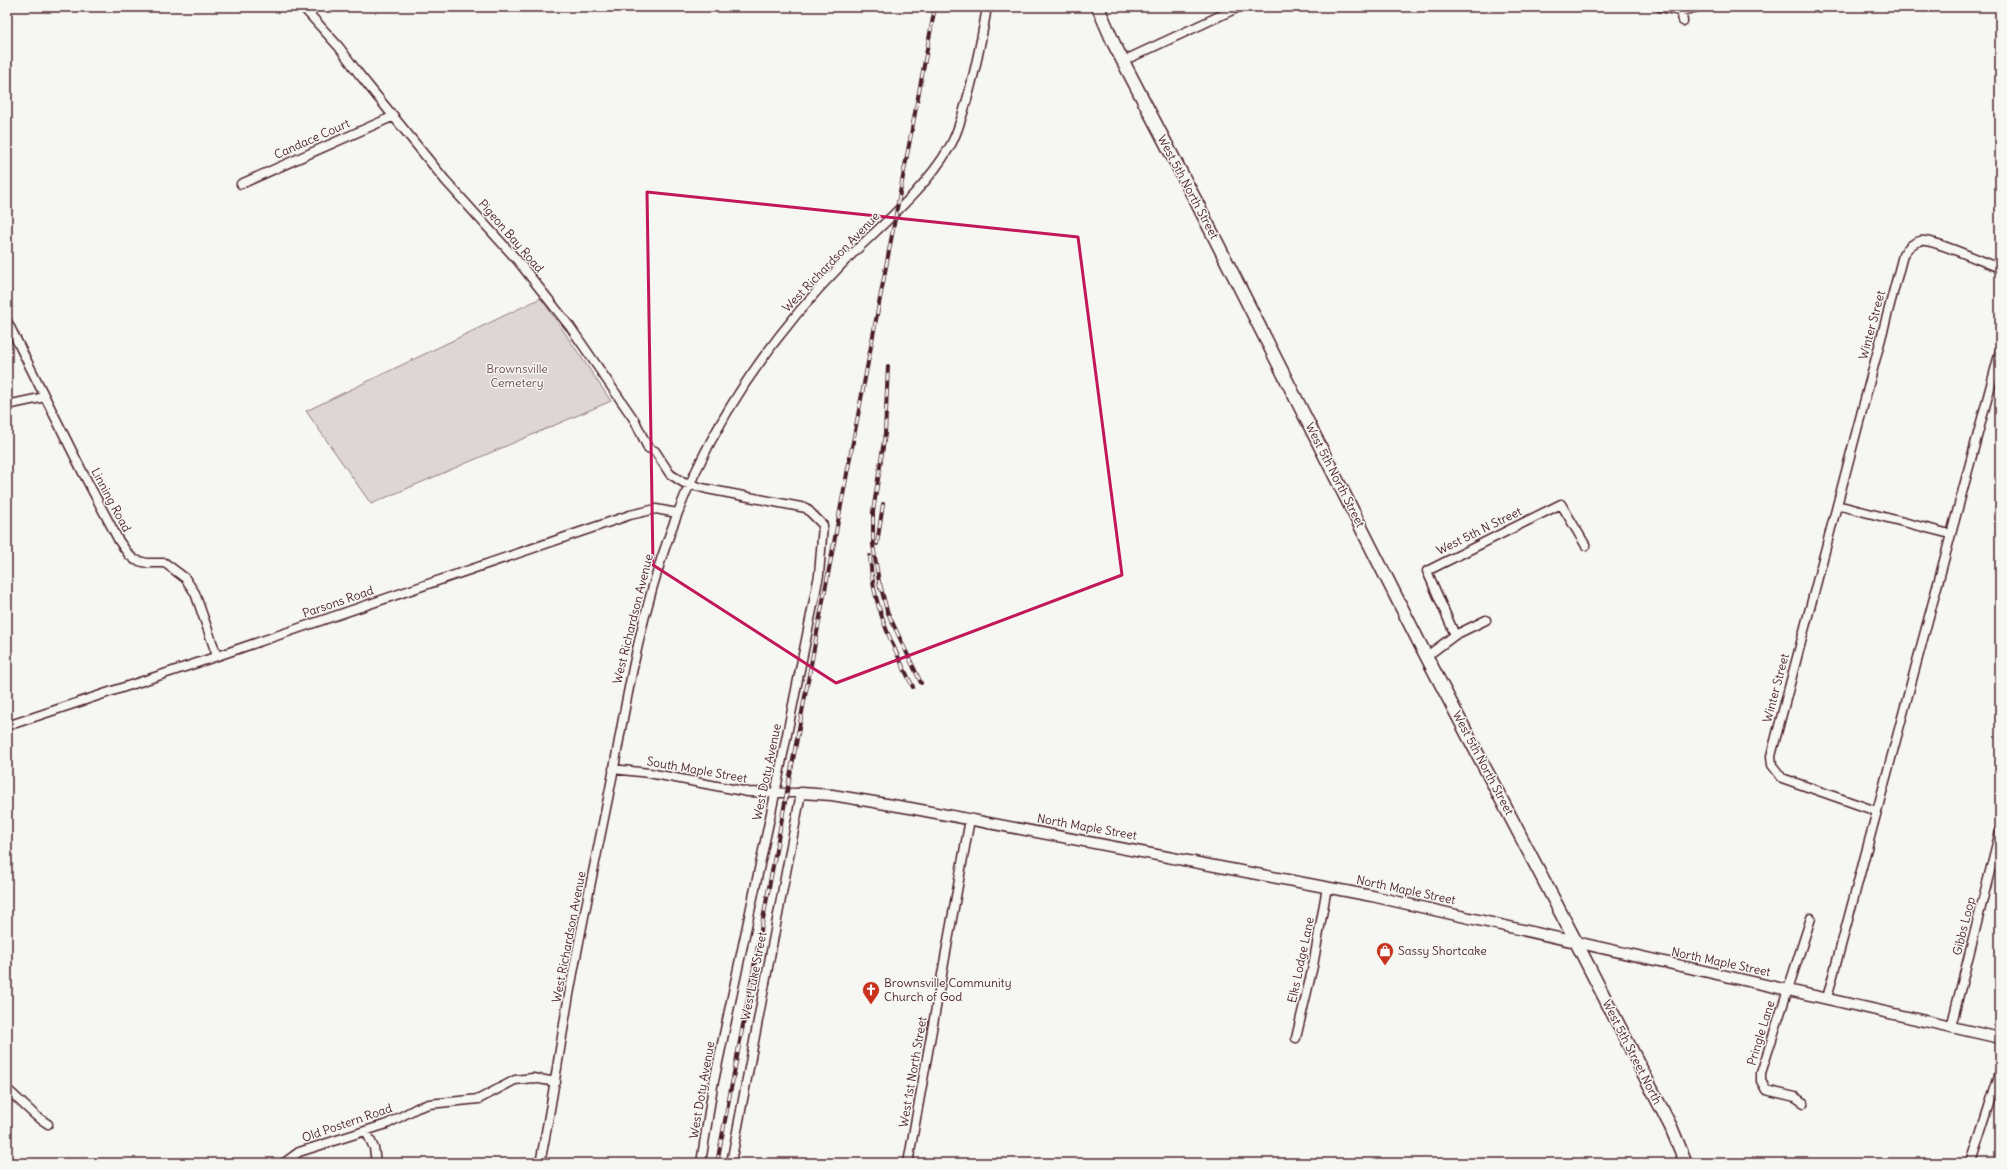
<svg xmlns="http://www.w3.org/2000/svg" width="2007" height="1170" viewBox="0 0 2007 1170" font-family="Delius,sans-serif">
	<rect width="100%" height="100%" fill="#f6f6f2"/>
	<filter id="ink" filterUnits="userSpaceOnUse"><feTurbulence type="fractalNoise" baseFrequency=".025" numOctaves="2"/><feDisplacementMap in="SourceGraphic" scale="8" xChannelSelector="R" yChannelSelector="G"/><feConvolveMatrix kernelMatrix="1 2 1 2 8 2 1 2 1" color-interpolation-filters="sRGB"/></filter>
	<g filter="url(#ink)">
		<path fill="#ddd6d5" stroke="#947a80" d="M 541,298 L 611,401 L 371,504 L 306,411 Z"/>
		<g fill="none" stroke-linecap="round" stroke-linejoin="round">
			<defs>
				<path id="minor" d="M 303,7 L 339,47 L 359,74 L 445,180 L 518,261 L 571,328 L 635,421 L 648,448 L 655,451 L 670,474 L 684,483 L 707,489 L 806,508 L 823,525 L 819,575 L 775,794 L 713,1086 L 701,1163
					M 1660,7 L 1681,11 L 1698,7
					M 1681,11 L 1683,21
					M 1123,61 L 1239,7
					M 241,184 L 394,116
					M 7,321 L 83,473 L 119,541 L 129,555 L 135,560 L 147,563 L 165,563 L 185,578 L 195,593 L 217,656
					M 7,405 L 45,397
					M 1837,505 L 1950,534
					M 1455,635 L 1427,571 L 1561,504 L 1586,546
					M 1427,656 L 1455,635 L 1486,620
					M 7,726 L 200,662 L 630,515 L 656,509 L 677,513
					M 613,769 L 649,773 L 748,792 L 801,793 L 731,1163
					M 1876,811 L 1782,778 L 1772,765 L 1771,756 L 1903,255 C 1907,248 1912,243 1920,241 C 1932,238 1985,263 2000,268
					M 1827,998 L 2000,351
					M 1951,1027 L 2000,831
					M 1296,1038 L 1313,966 L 1327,887
					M 7,1089 L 36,1116 L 48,1124
					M 1804,1103 L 1795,1097 L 1766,1090 L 1761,1081 L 1761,1073 L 1811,918
					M 366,1131 L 374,1148 L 376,1163
					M 284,1163 L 299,1152 L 387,1124 L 417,1108 L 429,1104 L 479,1099 L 515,1080 L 533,1078 L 556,1082
					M 540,1163 C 550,1115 557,1067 565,1018 C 579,934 598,851 614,768 C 632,666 650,568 695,473 C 732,394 784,323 845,261 C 880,226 924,191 949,148 C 956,137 959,125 963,113 C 974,78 981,43 987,7
					M 908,1163 L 970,819
					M 1971,1163 L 2000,1072"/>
				<path id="tertiary" d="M 801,793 L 832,795 L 910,808 L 1372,896 L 2000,1038"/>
				<path id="primary" d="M 1098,7 L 1114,44 L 1199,207 L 1420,644 L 1576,942 L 1671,1127 L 1686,1163"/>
			</defs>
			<use href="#minor" stroke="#4a1f2b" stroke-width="11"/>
			<use href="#tertiary" stroke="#4a1f2b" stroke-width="13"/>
			<use href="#primary" stroke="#4a1f2b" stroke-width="15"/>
			<use href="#minor" stroke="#f6f6f2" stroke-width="8"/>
			<use href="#tertiary" stroke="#f6f6f2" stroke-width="10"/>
			<use href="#primary" stroke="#f6f6f2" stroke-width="12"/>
			<defs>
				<path id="rail" d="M 877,544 L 883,504
					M 870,556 C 872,605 892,645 913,687
					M 880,584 L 887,611 L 921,683
					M 880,588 L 873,545 L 873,512 L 885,434 L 888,366
					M 717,1163 L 935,7"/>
			</defs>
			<use href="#rail" stroke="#4a1f2b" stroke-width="4"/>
			<use href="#rail" stroke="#f6f6f2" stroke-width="2.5" stroke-dasharray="8" stroke-linecap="butt"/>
		</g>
	</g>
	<path fill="none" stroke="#c2185b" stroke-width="3" stroke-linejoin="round" d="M 647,192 L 1078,237 L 1122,575 L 836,683 L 653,565 Z"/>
	<defs>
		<symbol id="shop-pin" viewBox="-11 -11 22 30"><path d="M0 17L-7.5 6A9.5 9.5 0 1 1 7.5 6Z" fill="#c8321e" stroke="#f6f6f2"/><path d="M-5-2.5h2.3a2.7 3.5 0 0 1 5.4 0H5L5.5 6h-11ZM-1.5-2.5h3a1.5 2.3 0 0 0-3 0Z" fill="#fff"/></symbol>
		<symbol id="church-pin" viewBox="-11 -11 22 30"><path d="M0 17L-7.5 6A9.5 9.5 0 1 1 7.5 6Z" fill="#c8321e" stroke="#f6f6f2"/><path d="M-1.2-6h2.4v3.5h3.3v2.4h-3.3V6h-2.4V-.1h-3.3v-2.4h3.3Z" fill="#fff"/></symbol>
	</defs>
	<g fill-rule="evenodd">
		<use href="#shop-pin" x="1375" y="941" width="20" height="27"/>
		<use href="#church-pin" x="861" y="980" width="20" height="27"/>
	</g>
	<g text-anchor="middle" stroke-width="3" stroke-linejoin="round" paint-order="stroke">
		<g font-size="12" fill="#4a1f2b" stroke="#f6f6f2">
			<text transform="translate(312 139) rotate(-24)" y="4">Candace Court</text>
			<text transform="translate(1188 187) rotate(62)" y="4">West 5th North Street</text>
			<text transform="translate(511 236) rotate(49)" y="4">Pigeon Bay Road</text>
			<text transform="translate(831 262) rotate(-46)" y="4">West Richardson Avenue</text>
			<text transform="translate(1872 325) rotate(-75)" y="4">Winter Street</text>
			<text transform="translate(1335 475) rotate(63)" y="4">West 5th North Street</text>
			<text transform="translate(111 500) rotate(62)" y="4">Linning Road</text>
			<text transform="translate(1479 531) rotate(-26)" y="4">West 5th N Street</text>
			<text transform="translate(338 602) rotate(-19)" y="4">Parsons Road</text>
			<text transform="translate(633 619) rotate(-76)" y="4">West Richardson Avenue</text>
			<text transform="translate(1776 688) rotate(-75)" y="4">Winter Street</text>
			<text transform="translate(1483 763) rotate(62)" y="4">West 5th North Street</text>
			<text transform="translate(697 770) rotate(10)" y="4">South Maple Street</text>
			<text transform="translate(767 772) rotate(-78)" y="4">West Doty Avenue</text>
			<text transform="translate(1087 827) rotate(10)" y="4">North Maple Street</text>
			<text transform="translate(1406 890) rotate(12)" y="4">North Maple Street</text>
			<text transform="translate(1964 926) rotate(-76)" y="4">Gibbs Loop</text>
			<text transform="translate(569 937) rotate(-79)" y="4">West Richardson Avenue</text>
			<text transform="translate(1301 960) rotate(-78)" y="4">Elks Lodge Lane</text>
			<text transform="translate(1721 962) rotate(12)" y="4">North Maple Street</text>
			<text transform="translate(754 976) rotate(-79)" y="4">West Luke Street</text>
			<text transform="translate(1761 1033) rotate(-73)" y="4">Pringle Lane</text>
			<text transform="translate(1632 1052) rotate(63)" y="4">West 5th Street North</text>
			<text transform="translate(913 1072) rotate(-80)" y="4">West 1st North Street</text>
			<text transform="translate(702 1090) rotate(-80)" y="4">West Doty Avenue</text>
			<text transform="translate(347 1123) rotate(-19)" y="4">Old Postern Road</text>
		</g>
		<g font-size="12" fill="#6f4d56" stroke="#f6f6f2">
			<text x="517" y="373">Brownsville<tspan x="517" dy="14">Cemetery</tspan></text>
		</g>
		<g font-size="12" fill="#4a1f2b" stroke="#f6f6f2" text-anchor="start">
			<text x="1398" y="955">Sassy Shortcake</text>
			<text x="884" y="987">Brownsville Community<tspan x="884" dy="14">Church of God</tspan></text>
		</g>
	</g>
	<rect width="2007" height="1170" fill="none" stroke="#f6f6f2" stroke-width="24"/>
	<rect x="12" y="12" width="1983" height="1146" fill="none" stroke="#4a1f2b" stroke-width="1.5" filter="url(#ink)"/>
</svg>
